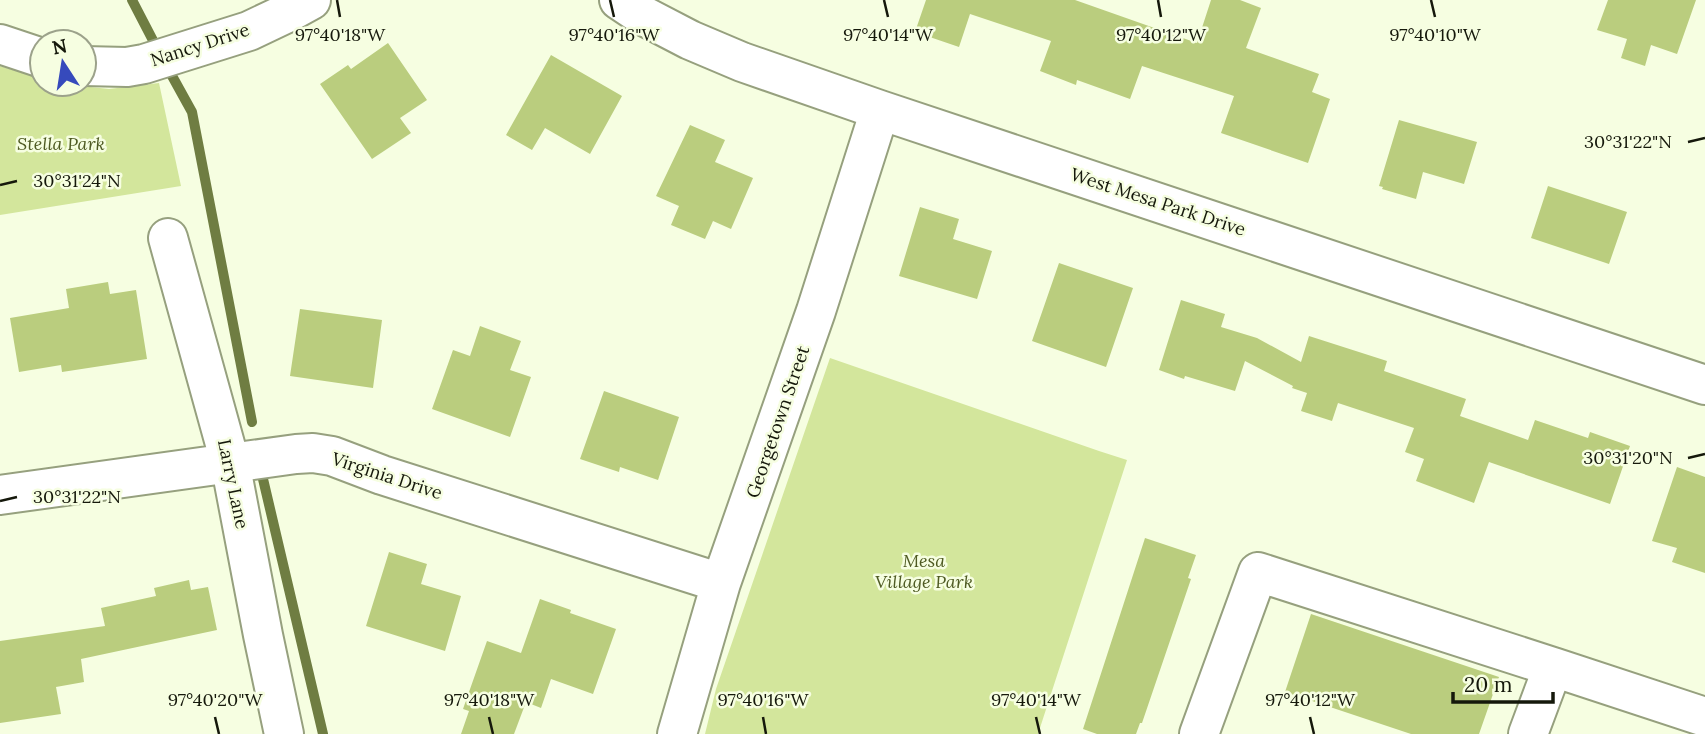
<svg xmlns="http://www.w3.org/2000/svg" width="1705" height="734" viewBox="0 0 1705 734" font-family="Lora,serif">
	<rect width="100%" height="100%" fill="#f6fee1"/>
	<path fill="#d3e69c" d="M 0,66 L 42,79 L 42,84 L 63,84 L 109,89 L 159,83 L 181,186 L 0,215 Z
		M 830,358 L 1099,451 L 1127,460 L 1038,734 L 705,734 L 716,689 Z"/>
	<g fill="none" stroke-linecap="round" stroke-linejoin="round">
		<path stroke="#6f7d42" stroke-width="10" d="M 132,0 L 159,52
			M 166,65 L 192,112 L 252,422
			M 263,479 L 323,734"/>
	</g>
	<path fill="#bacd7e" d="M 926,0 L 1075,0 L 1197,43 L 1211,0 L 1240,0 L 1261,8 L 1246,48 L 1319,74 L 1312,92 L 1330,99 L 1308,163 L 1221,133 L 1234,96 L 1142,66 L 1130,99 L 1077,80 L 1076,85 L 1040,71 L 1051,41 L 970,14 L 959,47 L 915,32 Z
		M 1608,0 L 1696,0 L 1677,54 L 1651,45 L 1645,66 L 1621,58 L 1627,39 L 1597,30 Z
		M 388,43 L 427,100 L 400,118 L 411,133 L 372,159 L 320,84 L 348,65 L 351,69 Z
		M 551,55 L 622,96 L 590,154 L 545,128 L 532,150 L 506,135 Z
		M 1399,120 L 1477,142 L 1464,184 L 1423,172 L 1416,199 L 1382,189 L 1383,187 L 1379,186 Z
		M 690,125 L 725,140 L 715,162 L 753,178 L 731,229 L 713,221 L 705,239 L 671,225 L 679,206 L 656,196 Z
		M 1548,186 L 1627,212 L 1609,264 L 1531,238 Z
		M 920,207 L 959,219 L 953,239 L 992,251 L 977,299 L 899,276 Z
		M 1059,263 L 1133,288 L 1106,367 L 1032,341 Z
		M 108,282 L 110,294 L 136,290 L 147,359 L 62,372 L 61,365 L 19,372 L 10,318 L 69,308 L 66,289 Z
		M 1181,300 L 1225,314 L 1221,327 L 1257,338 L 1301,362 L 1309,336 L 1387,361 L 1384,371 L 1466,399 L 1460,416 L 1528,440 L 1535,420 L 1588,438 L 1590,432 L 1630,446 L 1610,504 L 1489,462 L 1474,503 L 1416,481 L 1424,459 L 1405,452 L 1414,428 L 1338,403 L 1332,421 L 1301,411 L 1307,393 L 1292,388 L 1293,386 L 1245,361 L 1235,391 L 1185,376 L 1184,379 L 1159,370 Z
		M 300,309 L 382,320 L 373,388 L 290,376 Z
		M 480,326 L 521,341 L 510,370 L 531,377 L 510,437 L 432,409 L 453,350 L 470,356 Z
		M 604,391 L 679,417 L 658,480 L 620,467 L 619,472 L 580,459 Z
		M 1677,467 L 1705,477 L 1705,573 L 1672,562 L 1677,548 L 1652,541 Z
		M 1145,538 L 1196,555 L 1188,578 L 1191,579 L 1142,723 L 1140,723 L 1136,734 L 1097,734 L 1083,729 Z
		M 389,552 L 427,564 L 421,584 L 461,596 L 445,651 L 366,626 Z
		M 189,580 L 191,590 L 208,587 L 217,630 L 81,659 L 84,682 L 56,687 L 61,714 L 0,723 L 0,641 L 105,626 L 101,608 L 156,596 L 154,588 Z
		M 540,599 L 571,610 L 570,613 L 616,629 L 593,694 L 551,679 L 541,708 L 526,702 L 514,734 L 461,734 L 469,711 L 463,709 L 487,641 L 521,653 Z
		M 1311,614 L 1499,677 L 1479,734 L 1411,734 L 1285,692 Z"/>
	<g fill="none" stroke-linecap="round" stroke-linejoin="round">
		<defs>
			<path id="minor" d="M 619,0 L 640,14 L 690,40 L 742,62 L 880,110 L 1705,385
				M 0,44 L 42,58
				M 84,66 L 127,67 L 144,64 L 249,31 L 291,11 L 311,0
				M 168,238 L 230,462 L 263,635 L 284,734
				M 0,495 L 296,454 L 313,453 L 332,456 L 382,475 L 721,583
				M 677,734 L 721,583 L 816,311 L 880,110
				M 1199,734 L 1258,572 L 1553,667
				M 1528,734 L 1553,667 L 1705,717"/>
		</defs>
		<use href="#minor" stroke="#96a07e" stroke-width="42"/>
		<use href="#minor" stroke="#fff" stroke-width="38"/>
	</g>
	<path fill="none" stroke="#15180b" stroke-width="2.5" d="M 337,0 L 340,17M 610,0 L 614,17M 884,0 L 888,17M 1158,0 L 1161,17M 1431,0 L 1435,17M 1688,142 L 1705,138M 0,185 L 17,181M 1688,458 L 1705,454M 0,501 L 17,497M 215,717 L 219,734M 489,717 L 493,734M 763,717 L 766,734M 1036,717 L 1040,734M 1310,717 L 1314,734"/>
	<g text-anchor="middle" stroke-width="5" stroke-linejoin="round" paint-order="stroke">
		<g font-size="18" fill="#15180b" stroke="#f6fee1">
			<text transform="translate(200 45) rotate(-18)" y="6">Nancy Drive</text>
			<text transform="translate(1158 202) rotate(18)" y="6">West Mesa Park Drive</text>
			<text transform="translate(778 422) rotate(-71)" y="6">Georgetown Street</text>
			<text transform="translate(387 476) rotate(18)" y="6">Virginia Drive</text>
			<text transform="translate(233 484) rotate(78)" y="6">Larry Lane</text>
		</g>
		<g font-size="18" font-style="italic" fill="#4e5a22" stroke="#f6fee1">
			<text x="61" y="150">Stella Park</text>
			<text x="924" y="567">Mesa<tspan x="924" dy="21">Village Park</tspan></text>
		</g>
	</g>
	<g font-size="18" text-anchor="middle" fill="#15180b" stroke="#f6fee1" stroke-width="5" stroke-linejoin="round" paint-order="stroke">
		<text x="340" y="41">97°40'18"W</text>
		<text x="614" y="41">97°40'16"W</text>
		<text x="888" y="41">97°40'14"W</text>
		<text x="1161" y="41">97°40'12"W</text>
		<text x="1435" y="41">97°40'10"W</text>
		<text x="1628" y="148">30°31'22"N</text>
		<text x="77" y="187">30°31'24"N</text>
		<text x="1628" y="464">30°31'20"N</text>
		<text x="77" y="503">30°31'22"N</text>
		<text x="215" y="706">97°40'20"W</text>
		<text x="489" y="706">97°40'18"W</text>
		<text x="763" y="706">97°40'16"W</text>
		<text x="1036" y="706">97°40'14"W</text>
		<text x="1310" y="706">97°40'12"W</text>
	</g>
	<g transform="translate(63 63) rotate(348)"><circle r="33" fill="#f6fee1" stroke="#9ca28b" stroke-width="2"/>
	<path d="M0-5L12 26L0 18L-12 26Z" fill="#364abc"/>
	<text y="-10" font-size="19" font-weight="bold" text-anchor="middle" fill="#15180b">N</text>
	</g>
	<path d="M1453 692v10h100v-10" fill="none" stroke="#15180b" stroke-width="3.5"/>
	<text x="1464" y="692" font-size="21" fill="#15180b" stroke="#f6fee1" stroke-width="5" paint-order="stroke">20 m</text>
</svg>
